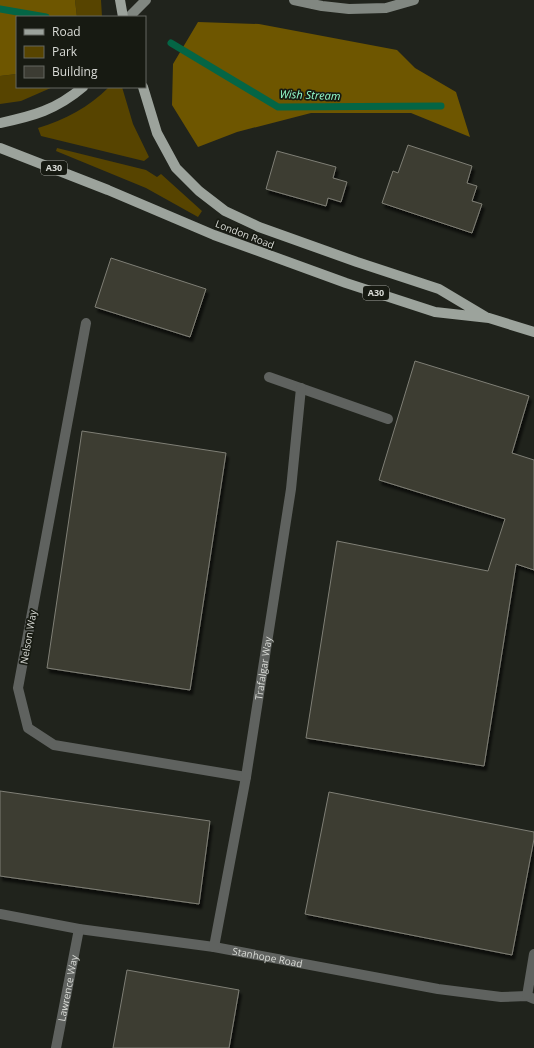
<svg xmlns="http://www.w3.org/2000/svg" width="534" height="1048" viewBox="0 0 534 1048" font-family="'Open Sans',sans-serif">
	<defs>
		<filter id="shadow"><feDropShadow dx="2.5" dy="4.5" stdDeviation="1" flood-color="#0009"/></filter>
	</defs>
	<rect width="100%" height="100%" fill="#20231c"/>
	<path fill="#574400" d="M 75,0 L 101,0 L 102,17 L 77,17 Z
		M 17,74 L 17,87 L 53,87 L 21,101 L 0,104 L 0,76 Z
		M 109,87 L 122,87 L 133,124 L 149,157 L 144,161 L 41,136 L 38,128 C 65,120 89,107 109,87 Z
		M 57,148 L 146,170 L 157,177 L 161,174 L 202,211 L 198,217 L 146,188 L 56,151 Z"/>
	<path fill="#6e5600" d="M 0,0 L 75,0 L 77,17 L 17,17 L 17,74 L 0,76 Z
		M 198,22 L 259,24 L 397,50 L 415,68 L 456,92 L 470,137 L 411,113 L 311,113 L 237,132 L 198,147 L 172,105 L 173,64 Z"/>
	<g fill="none" stroke-linecap="round" stroke-linejoin="round">
		<path stroke="#046545" stroke-width="7" d="M 0,9 L 46,17
			M 171,43 L 278,107 L 441,106"/>
	</g>
	<path fill="#3c3c33" stroke="#7f7f75" filter="url(#shadow)" d="M 408,145 L 472,166 L 467,183 L 477,186 L 472,201 L 482,204 L 472,233 L 382,203 L 393,171 L 398,173 Z
		M 277,151 L 336,167 L 333,178 L 347,182 L 341,202 L 328,198 L 326,206 L 266,189 Z
		M 111,258 L 206,289 L 190,337 L 95,307 Z
		M 415,361 L 529,396 L 512,453 L 534,460 L 534,570 L 516,564 L 484,766 L 306,738 L 337,541 L 488,571 L 505,519 L 379,480 Z
		M 82,431 L 226,453 L 190,690 L 47,668 Z
		M 0,791 L 210,821 L 199,904 L 0,876 Z
		M 329,792 L 534,832 L 534,839 L 512,955 L 305,914 Z
		M 127,970 L 239,990 L 229,1048 L 113,1048 Z"/>
	<g fill="none" stroke-linecap="round" stroke-linejoin="round">
		<g stroke="#5f625f" stroke-width="10">
			<path d="M 86,323 L 18,688 L 28,728 L 54,745 L 246,777"/>
			<path d="M 269,377 L 388,419"/>
			<path id="s1" d="M 0,914 L 79,929 L 214,947 L 438,989 L 501,997 L 527,996 L 534,999"/>
			<path id="s2" d="M 214,947 L 246,777 L 291,489 L 301,388"/>
			<path d="M 527,996 L 534,954"/>
			<path id="s3" d="M 56,1048 L 79,929"/>
		</g>
		<path stroke="#818781" stroke-width="10" d="M 294,0 L 322,6 L 349,9 L 386,8 L 414,0
			M 129,17 L 146,0"/>
		<path stroke="#9ca39c" stroke-width="10" d="M 120,0 L 123,17
			M 143,87 L 157,133 L 176,168 L 199,191 L 225,211 L 259,227 L 357,262 L 439,289 L 486,317
			M 0,123 C 33,116 56,110 83,87
			M 0,148 L 108,190 L 214,235 L 346,283 L 435,312 L 489,318 L 534,332"/>
	</g>
	<g text-anchor="middle" stroke-width="3.5" stroke-linejoin="round" paint-order="stroke">
		<g fill="#171a12" stroke="#9fa19b" stroke-width="1">
			<rect x="41" y="161" width="26" height="14" rx="3"/>
			<rect x="363" y="286" width="26" height="14" rx="3"/>
		</g>
		<g font-size="9" font-weight="bold" fill="#d9dbd6">
			<text x="54" y="171">A30</text>
			<text x="376" y="296">A30</text>
		</g>
		<g font-size="10" fill="#d9dbd6" stroke="#171a12">
			<text transform="translate(245 234) rotate(21)" y="4">London Road</text>
			<text transform="translate(28 637) rotate(-80)" y="4">Nelson Way</text>
			<text dy="4" stroke="none"><textPath href="#s2" startOffset="283">Trafalgar Way</textPath></text>
			<text dy="4" stroke="none"><textPath href="#s1" startOffset="271">Stanhope Road</textPath></text>
			<text dy="4" stroke="none"><textPath href="#s3" startOffset="61">Lawrence Way</textPath></text>
		</g>
		<g font-size="11" font-style="italic" fill="#95fecd" stroke="#171a12">
			<text transform="translate(310 95) rotate(2)" y="4">Wish Stream</text>
		</g>
	</g>
	<rect x="16" y="16" width="130" height="72" fill="#171a12" stroke="#656760"/>
	<rect x="24" y="29" width="20" height="6" fill="#9ca39c" stroke="#656760"/>
	<text x="52" y="36" font-size="12" fill="#d9dbd6">Road</text>
	<rect x="24" y="46" width="20" height="12" fill="#574400" stroke="#656760"/>
	<text x="52" y="56" font-size="12" fill="#d9dbd6">Park</text>
	<rect x="24" y="66" width="20" height="12" fill="#3c3c33" stroke="#656760"/>
	<text x="52" y="76" font-size="12" fill="#d9dbd6">Building</text>
</svg>
